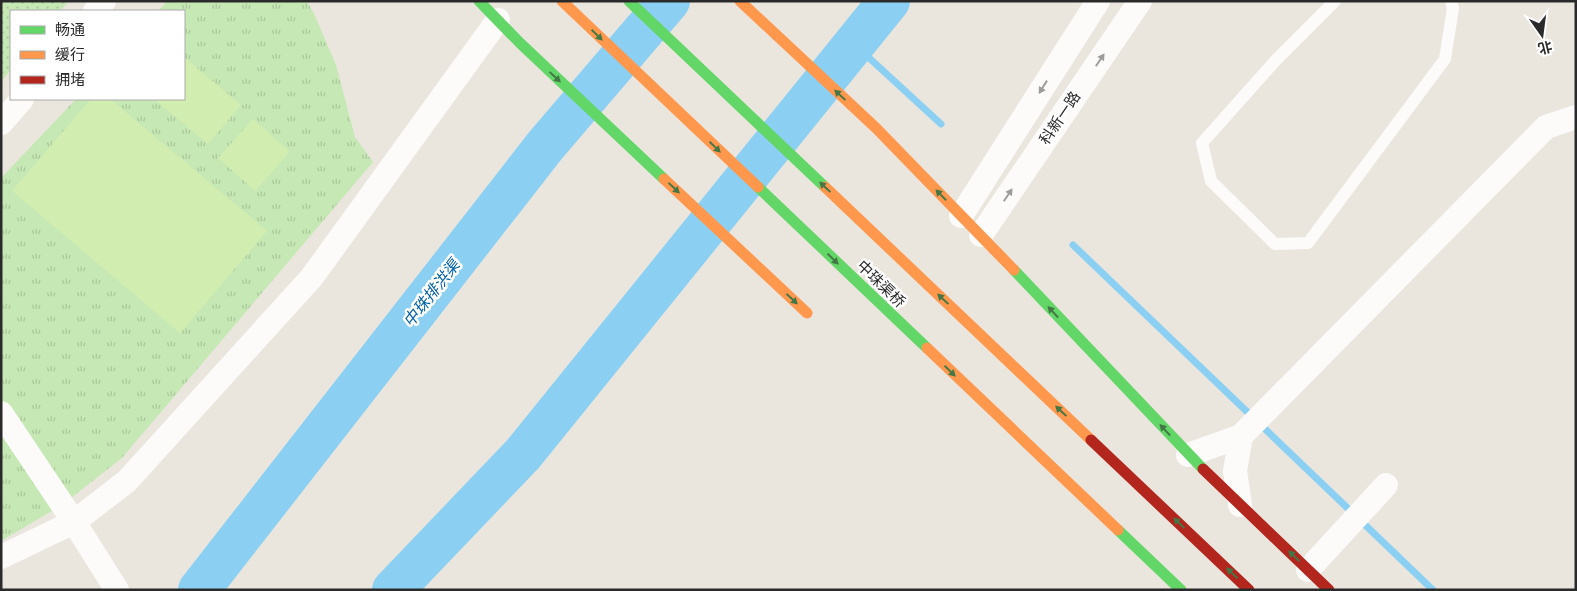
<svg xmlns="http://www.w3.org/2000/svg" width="1577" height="591" viewBox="0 0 1577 591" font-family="Raleway,'Noto Sans SC',sans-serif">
	<defs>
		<pattern id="grass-dots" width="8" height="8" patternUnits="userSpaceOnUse" patternTransform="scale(1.25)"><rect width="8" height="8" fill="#c6e8b4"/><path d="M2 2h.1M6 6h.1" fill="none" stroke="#aac79b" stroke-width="1.8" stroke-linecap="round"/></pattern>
		<pattern id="park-tufts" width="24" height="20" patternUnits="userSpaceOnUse" patternTransform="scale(1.25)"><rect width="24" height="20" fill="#c6e8b4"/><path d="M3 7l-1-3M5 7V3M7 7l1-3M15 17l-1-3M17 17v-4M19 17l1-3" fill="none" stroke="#aac79b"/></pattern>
	</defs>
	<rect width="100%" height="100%" fill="#eae6de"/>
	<path fill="url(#grass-dots)" d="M 1,1 L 69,1 L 60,11 L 11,11 L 11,70 L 1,82 Z"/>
	<path fill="url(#park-tufts)" d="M 167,1 L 307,1 L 315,16 L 336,65 L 355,137 L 373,162 L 122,458 L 62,505 L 1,541 L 1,178 L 76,99 L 184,99 L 184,11 L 158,11 Z"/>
	<path fill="#d2edb0" d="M 184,57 L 241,105 L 208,144 L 154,99 L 184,99 Z
		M 91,99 L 110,99 L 267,231 L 180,333 L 12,191 Z
		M 253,119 L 290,152 L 255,191 L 218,158 Z"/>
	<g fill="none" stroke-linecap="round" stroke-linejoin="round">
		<path stroke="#8bd0f2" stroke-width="7" d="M 854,44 L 941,124
			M 1073,245 L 1433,590"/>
		<path stroke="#8bd0f2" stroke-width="42" d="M 199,590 L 545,146 L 669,1
			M 393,590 L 523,454 L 889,1"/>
		<path stroke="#fcfbfa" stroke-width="12" d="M 1335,1 L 1276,60 L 1202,143 L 1211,181 L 1275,244 L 1308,243 L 1445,59 L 1453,8 L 1451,1"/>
		<path stroke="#fcfbfa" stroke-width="24" d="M 95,11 L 104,1
			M 1,123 L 22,99
			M 961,216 L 1098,1
			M 981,235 L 1140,1
			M 1,413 L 74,522 L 117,590
			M 1188,455 L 1241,436 L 1546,127 L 1576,117
			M 1240,505 L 1235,471 L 1241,436
			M 1,557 L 74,522 L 127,481 L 312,277 L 498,20
			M 1308,570 L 1386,485"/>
		<path stroke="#63d668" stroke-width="11" d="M 479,1 L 520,43 L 664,179
			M 629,1 L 825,187
			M 758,187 L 927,348
			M 1014,270 L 1203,469
			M 1118,530 L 1181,590"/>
		<path stroke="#ff974d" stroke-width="11" d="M 562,1 L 758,187
			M 740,1 L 876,128 L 1014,270
			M 664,179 L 807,313
			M 825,187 L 1091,440
			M 927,348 L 1118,530"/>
		<path stroke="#b3261e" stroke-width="11" d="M 1091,440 L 1249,590
			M 1203,469 L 1329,590"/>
	</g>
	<defs><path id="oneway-solid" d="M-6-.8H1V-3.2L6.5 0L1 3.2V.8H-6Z" transform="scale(1.25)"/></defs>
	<g fill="#447746">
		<use href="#oneway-solid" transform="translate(597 35) rotate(44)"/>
		<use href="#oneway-solid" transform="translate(555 77) rotate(43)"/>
		<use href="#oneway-solid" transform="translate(840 95) rotate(-137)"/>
		<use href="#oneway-solid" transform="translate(715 147) rotate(44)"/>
		<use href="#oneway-solid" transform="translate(825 187) rotate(-137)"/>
		<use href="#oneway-solid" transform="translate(674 188) rotate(43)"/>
		<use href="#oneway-solid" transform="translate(941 195) rotate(-134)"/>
		<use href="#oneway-solid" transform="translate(833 259) rotate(44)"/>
		<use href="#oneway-solid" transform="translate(792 299) rotate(43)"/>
		<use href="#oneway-solid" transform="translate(943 299) rotate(-137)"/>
		<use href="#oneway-solid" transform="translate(1053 312) rotate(-133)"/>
		<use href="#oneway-solid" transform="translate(950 371) rotate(44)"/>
		<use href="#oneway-solid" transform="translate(1061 411) rotate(-137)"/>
		<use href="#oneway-solid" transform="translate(1165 430) rotate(-133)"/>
		<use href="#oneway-solid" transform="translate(1179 523) rotate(-137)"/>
		<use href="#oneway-solid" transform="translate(1294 556) rotate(-136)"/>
		<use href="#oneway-solid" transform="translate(1232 573) rotate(-136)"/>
	</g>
	<g fill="#9e9d9c">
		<use href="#oneway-solid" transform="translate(1100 60) rotate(-56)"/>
		<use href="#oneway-solid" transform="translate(1043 87) rotate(122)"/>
		<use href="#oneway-solid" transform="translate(1008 195) rotate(-56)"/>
	</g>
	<g text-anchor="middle" stroke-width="5" stroke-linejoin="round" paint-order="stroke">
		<g font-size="15" fill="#2a2a2a" stroke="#fff">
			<text transform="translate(1060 118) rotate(-56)" y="5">科新一路</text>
			<text transform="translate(881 284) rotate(44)" y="5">中珠渠桥</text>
		</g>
		<g font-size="16" font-style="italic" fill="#0061a8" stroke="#fff">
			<text transform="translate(431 293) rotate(-52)" y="6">中珠排洪渠</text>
		</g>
	</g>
	<rect width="1577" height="591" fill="none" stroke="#2a2a2a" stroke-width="5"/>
	<rect x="10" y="10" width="175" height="90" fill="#ffffff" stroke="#aaaaaa"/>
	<rect x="20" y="26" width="25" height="8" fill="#63d668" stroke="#aaaaaa"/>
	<text x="55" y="35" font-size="15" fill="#2a2a2a">畅通</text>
	<rect x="20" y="51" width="25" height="8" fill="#ff974d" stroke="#aaaaaa"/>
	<text x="55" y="60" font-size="15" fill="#2a2a2a">缓行</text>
	<rect x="20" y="76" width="25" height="8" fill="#b3261e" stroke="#aaaaaa"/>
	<text x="55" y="85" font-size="15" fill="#2a2a2a">拥堵</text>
	<g transform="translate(1542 35) rotate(166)" stroke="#ffffff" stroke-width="4" paint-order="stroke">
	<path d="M0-4L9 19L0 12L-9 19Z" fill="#2a2a2a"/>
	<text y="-8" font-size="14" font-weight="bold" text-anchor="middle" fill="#2a2a2a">北</text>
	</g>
</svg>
